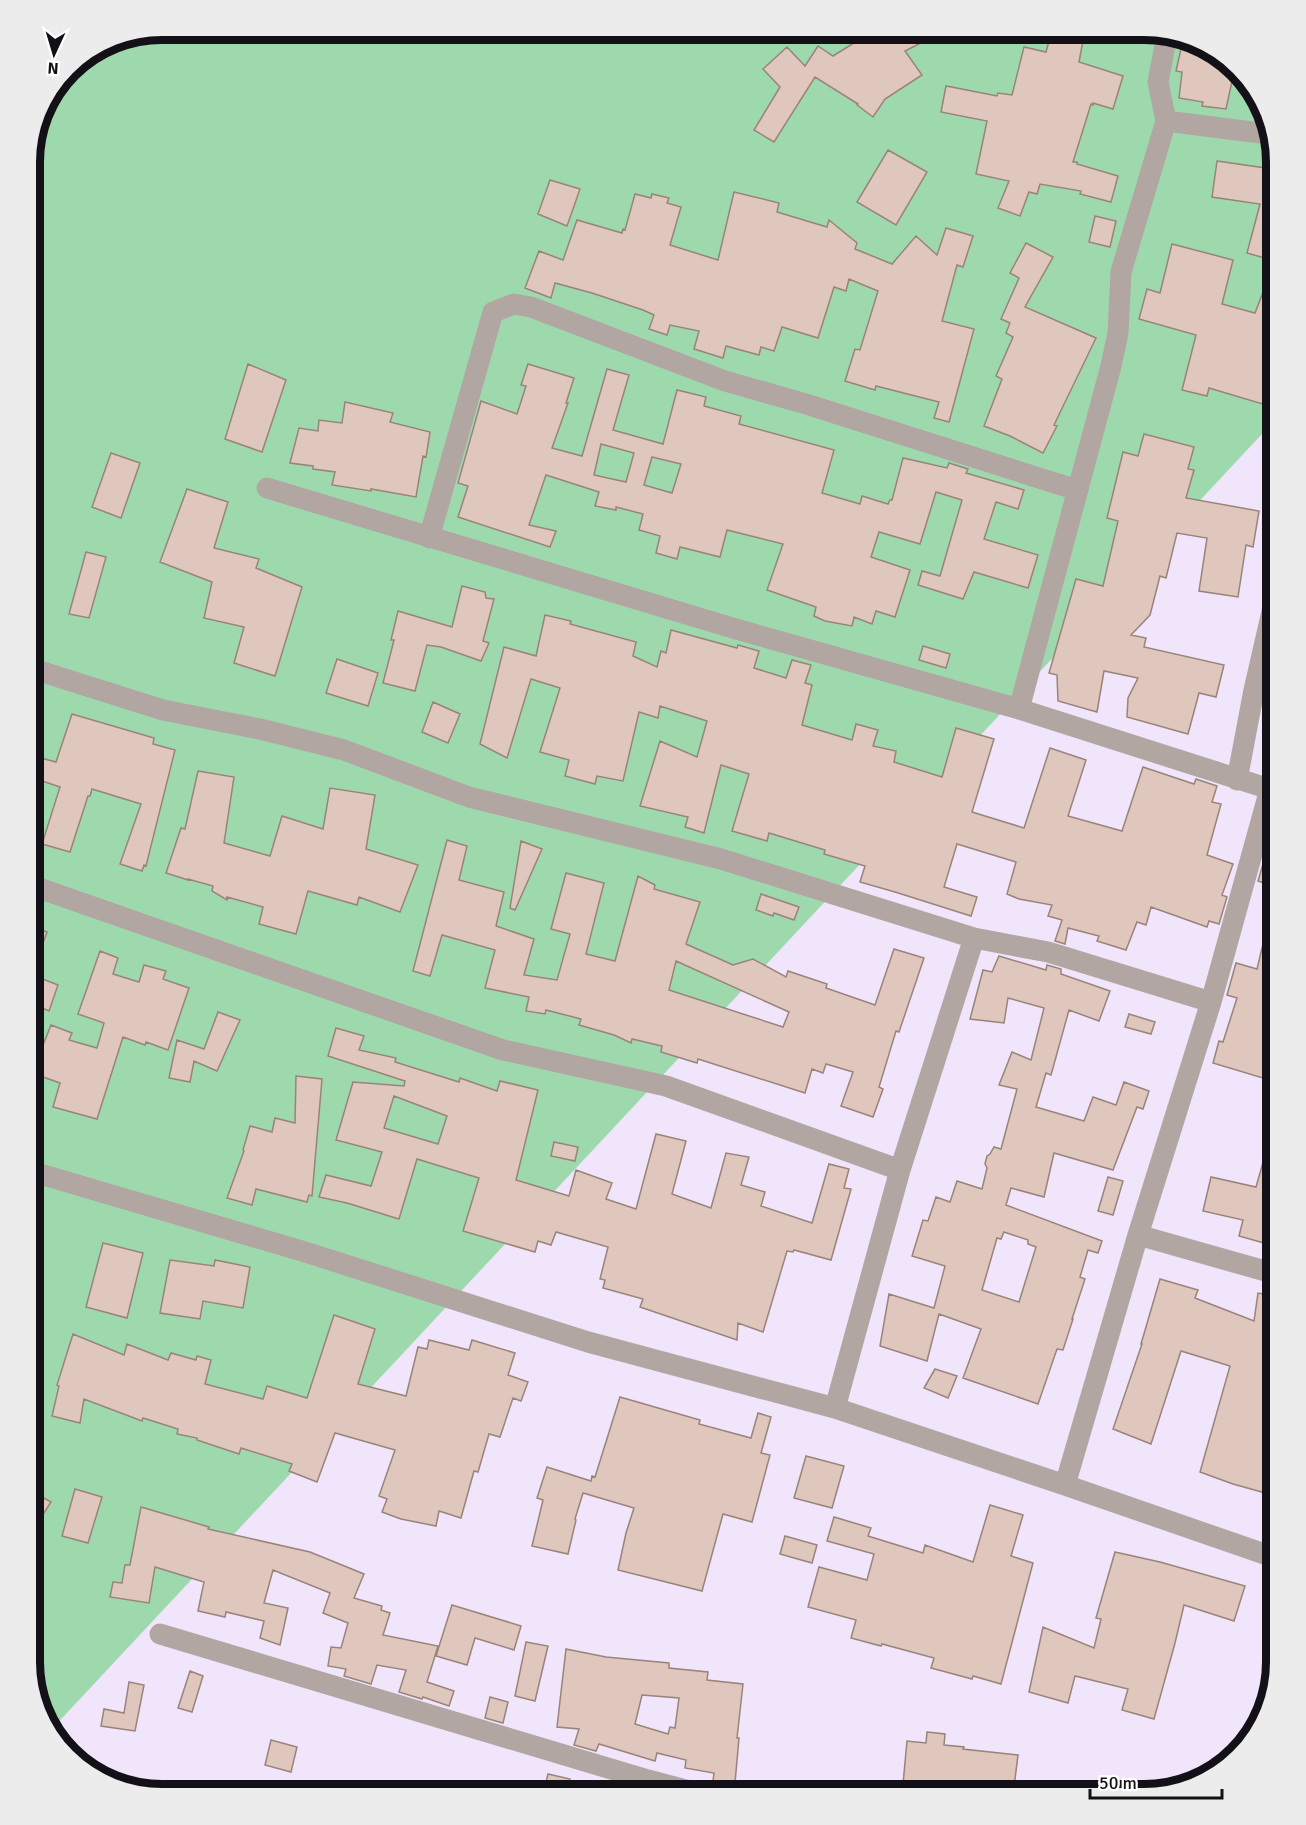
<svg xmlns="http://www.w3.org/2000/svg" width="1306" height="1825" viewBox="0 0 1306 1825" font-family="Signika,sans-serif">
	<rect width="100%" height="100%" fill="#f0e5fb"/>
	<path fill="#9ed9ad" d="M 163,30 L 1151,30 L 1210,48 L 1258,96 L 1276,163 L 1276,419 L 50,1731 L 48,1729 L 30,1662 L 30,154 L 44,104 L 75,63 L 112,40 Z"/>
	<path fill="#dfc7bd" stroke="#99837a" stroke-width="1.5" fill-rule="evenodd" d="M 868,30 L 946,30 L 905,51 L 922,75 L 885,99 L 873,117 L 857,105 L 858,104 L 815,77 L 774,142 L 754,130 L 780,87 L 763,69 L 787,47 L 805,66 L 818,46 L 833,56 L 854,43 L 852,39 Z
		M 1052,30 L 1085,30 L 1079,62 L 1123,76 L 1113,109 L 1093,103 L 1093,105 L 1091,104 L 1073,162 L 1077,162 L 1077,164 L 1118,176 L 1111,202 L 1080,194 L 1081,191 L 1040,184 L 1037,194 L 1029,192 L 1020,216 L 998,208 L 1009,181 L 976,174 L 987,121 L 941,112 L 946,86 L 997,96 L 998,93 L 1012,95 L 1024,47 L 1046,52 Z
		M 1183,40 L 1210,48 L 1234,72 L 1226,109 L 1202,106 L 1203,102 L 1179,98 L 1182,72 L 1176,71 Z
		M 888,150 L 927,172 L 896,225 L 857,202 Z
		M 1217,161 L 1265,168 L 1263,177 L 1276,179 L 1276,408 L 1209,388 L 1207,396 L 1182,390 L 1196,335 L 1139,319 L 1147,289 L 1160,293 L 1172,244 L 1233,260 L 1222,304 L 1255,313 L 1275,261 L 1247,253 L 1260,204 L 1212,197 Z
		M 550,180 L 580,189 L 567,226 L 538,214 Z
		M 734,192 L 779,203 L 777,212 L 827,227 L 829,220 L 857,243 L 855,249 L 892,264 L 916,236 L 937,255 L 946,228 L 973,236 L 963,267 L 957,265 L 942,321 L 974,329 L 949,422 L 934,418 L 939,402 L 876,386 L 875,390 L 845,381 L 855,349 L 860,350 L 878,291 L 849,279 L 846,291 L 834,287 L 818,338 L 782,327 L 774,351 L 761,347 L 759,355 L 726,346 L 723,358 L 694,349 L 699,331 L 670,325 L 667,335 L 649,329 L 654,315 L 643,310 L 592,293 L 555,283 L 551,298 L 525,288 L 539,251 L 563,260 L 577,220 L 622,233 L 623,229 L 625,230 L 635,194 L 651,198 L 652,194 L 669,198 L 667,203 L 681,207 L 670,245 L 718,260 Z
		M 1095,216 L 1116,221 L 1110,247 L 1089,242 Z
		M 1026,243 L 1053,257 L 1025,307 L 1096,338 L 1054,425 L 1057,426 L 1043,453 L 1010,436 L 984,426 L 1002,379 L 996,376 L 1013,337 L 1006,333 L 1010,323 L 1001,319 L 1019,278 L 1010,273 Z
		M 248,364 L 286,380 L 262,452 L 225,439 Z
		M 528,364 L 574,378 L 566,403 L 568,403 L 552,448 L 582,456 L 607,369 L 629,375 L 613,430 L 663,444 L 677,390 L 706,397 L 704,406 L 741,416 L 739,424 L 834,450 L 822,493 L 860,504 L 862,496 L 888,504 L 890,500 L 892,500 L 903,458 L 947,468 L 949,463 L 968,469 L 966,473 L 1024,490 L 1018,509 L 996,502 L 984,539 L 1038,555 L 1028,588 L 974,572 L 963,599 L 918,585 L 922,571 L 940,576 L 962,500 L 936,492 L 920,544 L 879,532 L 871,557 L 910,570 L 895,617 L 876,611 L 872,624 L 854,617 L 852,626 L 825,621 L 814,616 L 816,607 L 767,590 L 783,544 L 727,530 L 720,557 L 680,547 L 677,559 L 656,553 L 660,536 L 639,530 L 643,514 L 616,507 L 616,510 L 595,506 L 599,492 L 546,475 L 529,525 L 556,531 L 550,547 L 458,517 L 468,486 L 458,483 L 481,401 L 517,414 L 526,386 L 521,385 ZM 601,444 L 634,453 L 626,482 L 594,475 ZM 652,457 L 681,464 L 672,493 L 644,485 Z
		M 345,402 L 393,413 L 390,422 L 430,432 L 426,457 L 423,456 L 416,497 L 371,489 L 371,491 L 332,485 L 335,472 L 313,469 L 313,466 L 290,463 L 299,428 L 318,431 L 319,420 L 342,423 Z
		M 1144,434 L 1194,447 L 1188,469 L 1194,470 L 1186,498 L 1259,511 L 1253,547 L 1246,545 L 1238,597 L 1199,591 L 1207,538 L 1177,533 L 1166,578 L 1160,576 L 1150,615 L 1131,635 L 1146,638 L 1144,647 L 1224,665 L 1216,697 L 1199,693 L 1188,734 L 1127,717 L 1128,698 L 1138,678 L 1104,671 L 1097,712 L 1058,701 L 1057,675 L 1049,673 L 1076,579 L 1103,586 L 1118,521 L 1107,518 L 1123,452 L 1138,456 Z
		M 111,453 L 140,463 L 121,518 L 92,507 Z
		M 187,489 L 228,502 L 214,548 L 259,559 L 256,568 L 302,587 L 275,676 L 234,663 L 244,627 L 204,618 L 212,582 L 160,562 Z
		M 86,552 L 106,557 L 89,618 L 69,614 Z
		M 462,586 L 485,592 L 486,598 L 494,599 L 483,641 L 489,643 L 481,661 L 441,647 L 427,645 L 415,691 L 383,683 L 394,640 L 391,640 L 398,611 L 452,627 Z
		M 545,615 L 571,621 L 570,624 L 636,642 L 633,656 L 657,667 L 661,651 L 666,653 L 671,630 L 737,648 L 738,645 L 759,651 L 754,668 L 786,678 L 792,660 L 811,665 L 805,683 L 812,685 L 802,725 L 852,740 L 856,724 L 878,730 L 873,746 L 896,751 L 894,762 L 942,777 L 956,728 L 994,739 L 972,812 L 1024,828 L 1050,748 L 1086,760 L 1068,816 L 1122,831 L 1143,767 L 1194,784 L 1196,779 L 1217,786 L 1212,802 L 1221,804 L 1207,855 L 1233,864 L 1222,895 L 1227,897 L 1219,924 L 1209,921 L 1207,927 L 1151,907 L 1146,925 L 1137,922 L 1126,950 L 1097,941 L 1099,936 L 1068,928 L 1065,944 L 1055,941 L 1062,920 L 1048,916 L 1052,905 L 1019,899 L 1007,894 L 1016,862 L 957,844 L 944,887 L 977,897 L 971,916 L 895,892 L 860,882 L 865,866 L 824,854 L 825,850 L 769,833 L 767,841 L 732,831 L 749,774 L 721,765 L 704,833 L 685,827 L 688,817 L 640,806 L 660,741 L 697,757 L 707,721 L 660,706 L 658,718 L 639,712 L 623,781 L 597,776 L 595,784 L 565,776 L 569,760 L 540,752 L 560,688 L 531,679 L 507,758 L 480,744 L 504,647 L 536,656 Z
		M 923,646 L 950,654 L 946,668 L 919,660 Z
		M 337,659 L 378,673 L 368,706 L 326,693 Z
		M 433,702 L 460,714 L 448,743 L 422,732 Z
		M 72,714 L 154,738 L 153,744 L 175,750 L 146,866 L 144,865 L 142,871 L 120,864 L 141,804 L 92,789 L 90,796 L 88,796 L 70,852 L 42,844 L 60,787 L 30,777 L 30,755 L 56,762 Z
		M 198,771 L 234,777 L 224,843 L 270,856 L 282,816 L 323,829 L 330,788 L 375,795 L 366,849 L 418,865 L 400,912 L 359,897 L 357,905 L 308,891 L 296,934 L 259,924 L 263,907 L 227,897 L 227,900 L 212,891 L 213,886 L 188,879 L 188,880 L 166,873 L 181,828 L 185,829 Z
		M 1272,833 L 1276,834 L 1276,887 L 1258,881 Z
		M 447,840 L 467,846 L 459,880 L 504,892 L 496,926 L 534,939 L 524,975 L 557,980 L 570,934 L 551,929 L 566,873 L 604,883 L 586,954 L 615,961 L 638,876 L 655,885 L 654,889 L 700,902 L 686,944 L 733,965 L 753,959 L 786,977 L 788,971 L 827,984 L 826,988 L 875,1005 L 894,949 L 924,958 L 899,1032 L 896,1031 L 879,1087 L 883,1089 L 873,1117 L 841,1106 L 853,1072 L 826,1064 L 823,1073 L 812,1069 L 805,1093 L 698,1059 L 697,1063 L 661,1052 L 662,1046 L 632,1039 L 631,1043 L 614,1035 L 579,1025 L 581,1019 L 546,1010 L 545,1014 L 526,1011 L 529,997 L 485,988 L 495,950 L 442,935 L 430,976 L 413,971 ZM 676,961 L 789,1012 L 783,1027 L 669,990 Z
		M 521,841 L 542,849 L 515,910 L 510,908 Z
		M 761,894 L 799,907 L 794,920 L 774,913 L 773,916 L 756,910 Z
		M 1271,911 L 1276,911 L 1276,1082 L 1213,1063 L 1219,1041 L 1223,1042 L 1237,998 L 1227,995 L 1236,963 L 1257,969 Z
		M 30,926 L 47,932 L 32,974 L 30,974 Z
		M 100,951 L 118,958 L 113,974 L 139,982 L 144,965 L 166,971 L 163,979 L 189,988 L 168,1050 L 146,1042 L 145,1045 L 123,1037 L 97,1119 L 53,1107 L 60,1083 L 32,1073 L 51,1025 L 72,1033 L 69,1040 L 97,1048 L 104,1023 L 78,1014 Z
		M 999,956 L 1046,970 L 1047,965 L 1061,969 L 1061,974 L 1110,991 L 1099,1021 L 1069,1010 L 1051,1075 L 1046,1073 L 1036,1107 L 1084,1121 L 1093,1097 L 1116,1105 L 1124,1082 L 1149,1091 L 1143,1109 L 1137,1107 L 1113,1170 L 1054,1153 L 1044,1197 L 1011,1188 L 1006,1205 L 1102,1241 L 1098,1253 L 1088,1250 L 1080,1277 L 1085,1279 L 1072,1319 L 1073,1319 L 1063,1350 L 1057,1349 L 1038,1404 L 963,1378 L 981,1329 L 939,1314 L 927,1361 L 880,1346 L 889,1294 L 934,1308 L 945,1266 L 912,1256 L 923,1220 L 928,1221 L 936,1197 L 950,1202 L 957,1181 L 982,1189 L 987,1168 L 985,1164 L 987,1156 L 990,1154 L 994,1147 L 1001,1149 L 1017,1089 L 999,1085 L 1012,1052 L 1031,1060 L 1044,1008 L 1008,998 L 1004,1023 L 970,1019 L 983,970 L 992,972 ZM 1004,1232 L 1028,1240 L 1028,1244 L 1036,1247 L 1019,1302 L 982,1290 L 997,1238 L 1001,1239 Z
		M 30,974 L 58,985 L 49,1011 L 30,1003 Z
		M 218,1012 L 240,1020 L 217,1071 L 194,1061 L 190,1082 L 169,1078 L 177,1040 L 204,1049 Z
		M 1129,1014 L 1155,1022 L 1151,1034 L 1125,1027 Z
		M 336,1028 L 364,1036 L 359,1050 L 396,1058 L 395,1062 L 459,1082 L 460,1078 L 497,1091 L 500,1081 L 538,1090 L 516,1180 L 569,1196 L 576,1170 L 612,1183 L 606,1199 L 636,1209 L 656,1134 L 686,1141 L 672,1194 L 711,1208 L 726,1153 L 749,1157 L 741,1185 L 765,1192 L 761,1206 L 812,1223 L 829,1164 L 849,1169 L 844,1188 L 851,1189 L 831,1260 L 794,1250 L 793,1252 L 787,1251 L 763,1332 L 738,1323 L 737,1340 L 640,1307 L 643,1299 L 603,1288 L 605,1280 L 600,1279 L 608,1247 L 556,1232 L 551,1245 L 538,1241 L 535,1252 L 463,1231 L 479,1178 L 417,1159 L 399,1219 L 347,1203 L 319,1197 L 326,1175 L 371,1186 L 382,1152 L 336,1140 L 353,1082 L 404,1086 L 405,1081 L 328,1056 ZM 394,1096 L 447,1116 L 438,1144 L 384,1128 Z
		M 296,1076 L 322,1079 L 312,1196 L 309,1195 L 307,1202 L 256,1189 L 252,1205 L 227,1198 L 244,1151 L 243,1150 L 250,1126 L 272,1132 L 275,1118 L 295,1123 Z
		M 1272,1131 L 1276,1132 L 1276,1200 L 1264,1243 L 1239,1236 L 1243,1220 L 1203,1211 L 1211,1177 L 1256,1187 Z
		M 554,1142 L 578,1147 L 575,1161 L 551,1156 Z
		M 1108,1177 L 1123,1181 L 1113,1215 L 1098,1211 Z
		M 103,1243 L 143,1253 L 127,1318 L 86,1307 Z
		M 170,1260 L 214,1266 L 215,1260 L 250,1267 L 243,1308 L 203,1301 L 200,1319 L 160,1313 Z
		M 1160,1279 L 1198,1290 L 1195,1298 L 1254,1321 L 1258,1293 L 1275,1296 L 1273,1306 L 1276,1307 L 1276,1496 L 1233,1484 L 1200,1472 L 1230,1366 L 1181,1351 L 1151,1444 L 1113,1429 L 1142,1344 L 1141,1344 Z
		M 334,1315 L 375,1329 L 358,1384 L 406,1396 L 418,1347 L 427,1349 L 429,1340 L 469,1350 L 472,1340 L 515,1353 L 508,1375 L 528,1382 L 521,1401 L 513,1398 L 500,1437 L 489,1434 L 478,1472 L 474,1471 L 461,1518 L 439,1511 L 436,1526 L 401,1519 L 382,1512 L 387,1499 L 379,1496 L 395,1450 L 335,1433 L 317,1482 L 289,1471 L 292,1464 L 241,1448 L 239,1454 L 197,1440 L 197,1438 L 177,1434 L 178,1429 L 143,1418 L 142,1421 L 84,1399 L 80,1423 L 52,1416 L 59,1386 L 57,1385 L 73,1334 L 124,1355 L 127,1344 L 168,1360 L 171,1353 L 196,1360 L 197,1356 L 211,1360 L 205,1384 L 263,1399 L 267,1386 L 307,1398 Z
		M 935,1369 L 957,1376 L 948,1398 L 924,1388 Z
		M 620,1397 L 700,1420 L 699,1424 L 751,1438 L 758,1413 L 771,1417 L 761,1453 L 770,1455 L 752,1522 L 723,1514 L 702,1591 L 618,1570 L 626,1533 L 634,1508 L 583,1493 L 575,1519 L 576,1520 L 568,1554 L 532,1546 L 543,1500 L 537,1498 L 547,1467 L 591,1481 L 592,1476 L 595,1477 Z
		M 806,1456 L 844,1466 L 832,1508 L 794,1498 Z
		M 75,1489 L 102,1497 L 88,1543 L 62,1536 Z
		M 30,1490 L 51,1502 L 39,1521 L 30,1516 Z
		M 990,1505 L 1023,1515 L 1011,1556 L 1033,1563 L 1001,1684 L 973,1676 L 972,1679 L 931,1668 L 934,1658 L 882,1644 L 881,1646 L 851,1638 L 856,1620 L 808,1607 L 819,1567 L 867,1580 L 874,1554 L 827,1541 L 834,1517 L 871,1528 L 868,1536 L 923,1553 L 925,1545 L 973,1562 Z
		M 141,1507 L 209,1527 L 208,1529 L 310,1552 L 364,1574 L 354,1598 L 382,1606 L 381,1610 L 390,1613 L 383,1635 L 438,1646 L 427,1682 L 454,1691 L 449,1706 L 423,1697 L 422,1699 L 399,1692 L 406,1670 L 377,1665 L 371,1684 L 344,1676 L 346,1669 L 328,1666 L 331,1647 L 341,1648 L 348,1623 L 323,1613 L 330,1593 L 273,1570 L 264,1603 L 288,1608 L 280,1645 L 260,1638 L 264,1621 L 226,1612 L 225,1617 L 198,1611 L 204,1582 L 155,1567 L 149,1603 L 110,1597 L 113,1582 L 122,1583 L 125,1565 L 130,1565 Z
		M 785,1536 L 817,1545 L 812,1563 L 780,1554 Z
		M 1115,1552 L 1160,1562 L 1245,1586 L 1234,1621 L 1184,1605 L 1175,1643 L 1154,1719 L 1122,1710 L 1128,1689 L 1075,1676 L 1068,1703 L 1029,1692 L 1043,1627 L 1094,1648 L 1101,1619 L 1096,1618 Z
		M 452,1605 L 521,1626 L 514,1650 L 475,1638 L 467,1665 L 436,1656 Z
		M 526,1642 L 548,1646 L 535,1701 L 515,1696 Z
		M 566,1649 L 606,1657 L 669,1663 L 669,1668 L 708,1672 L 707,1680 L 743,1684 L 737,1738 L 739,1738 L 735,1783 L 713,1781 L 714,1773 L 685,1768 L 686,1760 L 657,1753 L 655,1761 L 599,1744 L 596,1751 L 574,1745 L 579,1729 L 557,1727 ZM 642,1695 L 679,1698 L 675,1728 L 670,1727 L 668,1734 L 635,1724 Z
		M 190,1671 L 203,1676 L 192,1712 L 178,1708 Z
		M 129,1682 L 144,1685 L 135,1731 L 101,1726 L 104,1709 L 124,1713 Z
		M 490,1697 L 508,1702 L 503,1723 L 485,1718 Z
		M 927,1732 L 945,1734 L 944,1745 L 964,1747 L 963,1749 L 1018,1755 L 1013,1795 L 902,1795 L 907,1741 L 926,1743 Z
		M 271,1740 L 297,1747 L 291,1772 L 265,1765 Z
		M 548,1774 L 570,1779 L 566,1795 L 543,1795 Z"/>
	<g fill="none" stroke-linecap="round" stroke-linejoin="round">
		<path stroke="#b1a6a2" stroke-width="21" d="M 1166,121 L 1268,134
			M 267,488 L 736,629 L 1019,709 L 1276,791
			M 429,538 L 493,312 L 514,304 L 531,307 L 725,381 L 806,404 L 1077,490
			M 30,668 L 163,710 L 260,729 L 344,750 L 469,797 L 721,859 L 974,938 L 1048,952 L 1071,959 L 1211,1002
			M 1019,709 L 1111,366 L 1118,333 L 1121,272 L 1166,121 L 1158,82 L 1167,35
			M 1237,780 L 1254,690 L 1276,594
			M 30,885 L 503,1050 L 666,1086 L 900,1170
			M 30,1171 L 302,1251 L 588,1342 L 835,1408 L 1065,1485 L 1276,1558
			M 1138,1235 L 1276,1274
			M 835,1408 L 900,1170 L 974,938
			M 1065,1485 L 1138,1235 L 1211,1002 L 1270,789
			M 160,1634 L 648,1780 L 705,1795"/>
	</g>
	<path d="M0 0H1306V1825H0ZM162 40H1144A122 122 0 0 1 1266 162V1662A122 122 0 0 1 1144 1784H162A122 122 0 0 1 40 1662V162A122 122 0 0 1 162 40Z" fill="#ececec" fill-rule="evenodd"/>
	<path fill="none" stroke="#141017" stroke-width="8" d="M162 40H1144A122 122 0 0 1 1266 162V1662A122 122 0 0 1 1144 1784H162A122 122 0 0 1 40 1662V162A122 122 0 0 1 162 40Z"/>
	<g transform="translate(54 54) rotate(184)" stroke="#ffffff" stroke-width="4.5" paint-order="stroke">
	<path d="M0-4.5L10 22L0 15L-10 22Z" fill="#141017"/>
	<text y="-9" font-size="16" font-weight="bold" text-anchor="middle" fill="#141017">N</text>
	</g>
	<path d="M1090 1789v9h132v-9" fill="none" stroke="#141017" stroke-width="3"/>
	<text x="1099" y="1789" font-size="18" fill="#141017" stroke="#ffffff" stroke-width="4.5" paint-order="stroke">50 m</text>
</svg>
